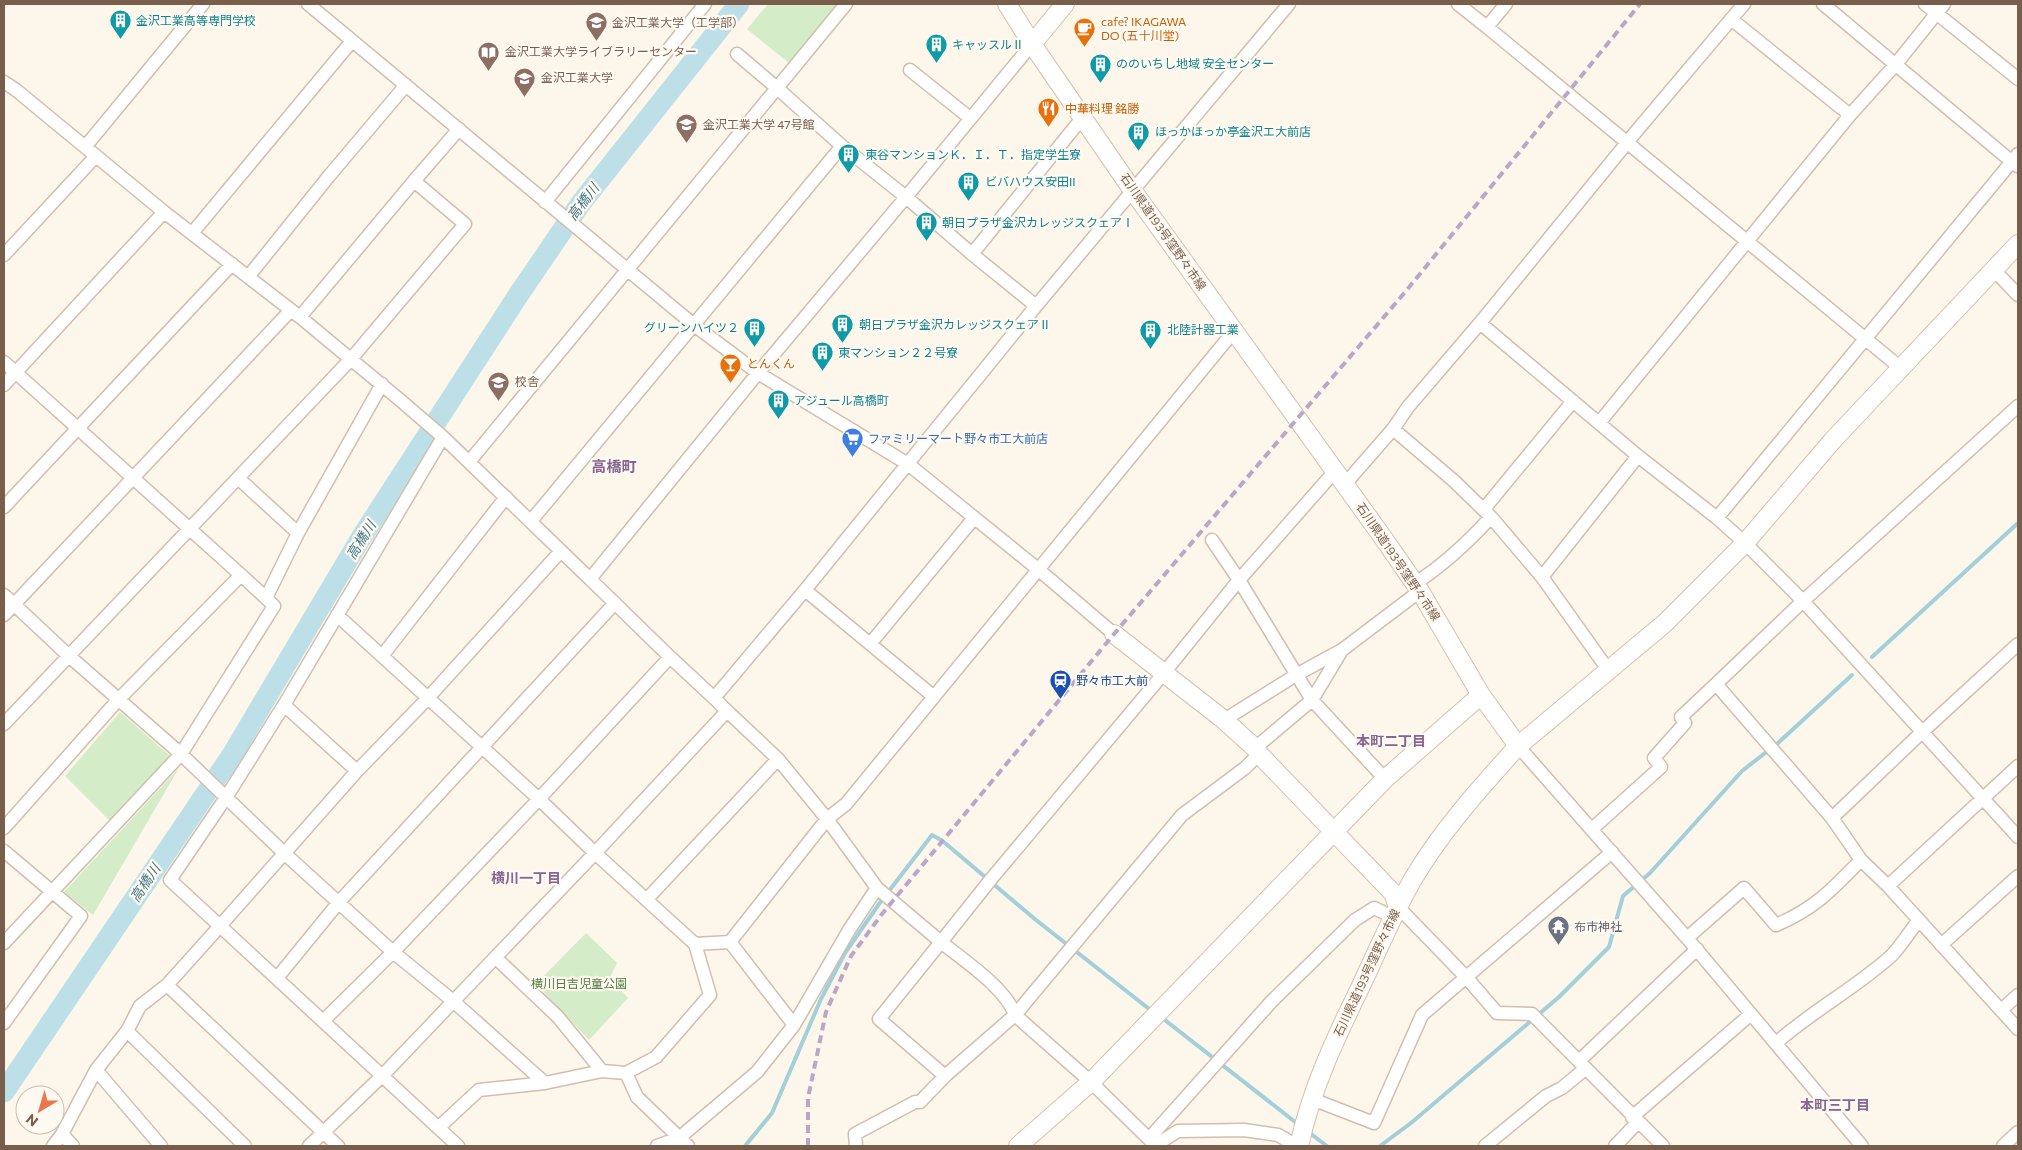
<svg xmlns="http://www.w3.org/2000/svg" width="2022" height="1150" viewBox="0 0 2022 1150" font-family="Commissioner,'Noto Sans JP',sans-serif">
	<rect width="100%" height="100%" fill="#fdf6ea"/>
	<path fill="#d4ecc7" d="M 768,4 L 846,4 L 794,67 L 747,29 Z
		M 120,712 L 170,756 L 110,821 L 65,776 Z
		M 179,768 L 93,915 L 64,892 Z
		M 586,933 L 617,963 L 610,977 L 628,998 L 589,1040 L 536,984 Z"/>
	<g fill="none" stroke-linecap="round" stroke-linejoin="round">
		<path stroke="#a3cfda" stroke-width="4" d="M 1872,657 L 2018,523
			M 945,843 L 1036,920 L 1153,1012
			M 1161,1017 L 1299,1125
			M 1307,1131 L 1327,1146
			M 745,1146 L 772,1113 L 821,999 L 845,953 L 879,904 L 932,835 L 941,840
			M 1380,1146 L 1411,1123 L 1559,997 L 1609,947 L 1623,896 L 1650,873 L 1742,771 L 1778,743 L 1852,675"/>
		<path stroke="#bde0e8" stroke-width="21" d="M 4,1092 L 232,755 L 361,538 L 519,294 L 581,203 L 739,4"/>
		<defs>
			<path id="street" d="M 308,4 L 694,325 L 758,373 L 908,464 L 1039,570 L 1114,634
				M 1458,4 L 1487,27 L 1506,4
				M 1823,4 L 2017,166
				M 1925,4 L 2018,79
				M 1731,19 L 1850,115 L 1896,64 L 1944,4
				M 1487,27 L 1902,369
				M 910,70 L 970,118
				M 4,82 L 16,90 L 164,212 L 4,385
				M 842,146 L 906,197 L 972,254
				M 85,147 L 203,4
				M 545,202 L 705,4
				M 164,212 L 300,317 L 400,400 L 443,437 L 590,579 L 758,373 L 906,197 L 1032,44
				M 193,232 L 352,41
				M 4,255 L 96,156
				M 1994,270 L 2018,295
				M 248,277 L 329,176 L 406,85
				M 1036,306 L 972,254 L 1083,117
				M 300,317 L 414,181
				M 1480,323 L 1638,456 L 1717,518 L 1745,543 L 1803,601 L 2018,837
				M 4,362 L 241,575 L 118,700 L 4,828
				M 2018,406 L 1803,601 L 1716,684 L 1832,818 L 1861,860 L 1888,886 L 2018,1029
				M 1599,423 L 1850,115
				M 1393,429 L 1454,481 L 1491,517 C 1470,540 1441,567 1414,584
				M 469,462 L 777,88 L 737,54
				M 238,478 L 298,533
				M 1345,484 L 1393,429 L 1408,407 L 1480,323 L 1639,128 L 1744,4
				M 4,507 L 232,264
				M 1484,509 L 1573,401
				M 1491,517 L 1542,577 L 1609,671
				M 1717,518 L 2018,154
				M 531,521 L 842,146 L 777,88 L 846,4
				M 1212,540 L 1239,580 L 1312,700 L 1385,779
				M 241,575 L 266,598
				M 1542,577 L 1638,456
				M 590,579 L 670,657
				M 805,590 L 933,696
				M 4,595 L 69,656 L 181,754 L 284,853 L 393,952 L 323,1021
				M 4,615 L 291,310
				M 337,615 L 539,799 L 595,853 L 695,944
				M 870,644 L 974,518
				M 382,656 L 506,497
				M 714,698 L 670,657 L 539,799 L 393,952 L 453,1001 L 545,1083 L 602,1071 L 626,1073 L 656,1057 L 710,995 L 695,944 L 730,942 L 794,1025 L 849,930 L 877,888 L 941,942 L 879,1019 L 945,1076
				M 284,705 L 357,771
				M 727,711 L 778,759 L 827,819 L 730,942
				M 1224,720 L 1296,675 L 1340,651
				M 4,724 L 351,359 L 465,224 L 414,181 L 459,129
				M 1518,746 L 1687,938 L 1862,1146
				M 1255,748 L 1312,700 L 1342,650 L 1420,591
				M 1832,818 L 1921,733 L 2018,644
				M 1592,829 L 1661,767 L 1654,758 L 1685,723 L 1681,717 L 1716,684
				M 4,851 L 81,916 L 4,1023
				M 1888,886 L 2018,766
				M 877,888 L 827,819 L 846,804 L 1234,331
				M 647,899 L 778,759
				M 1398,907 L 1467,978 L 1497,1013 L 1532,1014 L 1663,1146
				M 1687,938 L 1744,888 L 1776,925 C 1814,909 1833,889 1861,860
				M 4,943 L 181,754 L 274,606 L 266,598 L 298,533 L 382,384
				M 1941,945 L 2018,876
				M 496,958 L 558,1017 L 602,1071
				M 277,978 L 339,902 L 615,603
				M 167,985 L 338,1146
				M 2001,1010 L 2018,995
				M 127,1031 L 245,1146
				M 1776,1043 C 1812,1011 1854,989 1890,957 C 1901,947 1909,932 1919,920
				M 1579,1061 L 1697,949
				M 96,1070 L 161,1146
				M 626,1073 L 637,1097 L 688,1146
				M 1312,1099 L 1374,1123 L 1422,1015 L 1612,852
				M 1632,1117 L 1751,1014
				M 438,1128 L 479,1090 L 545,1083
				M 62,1134 L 73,1146
				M 53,1146 L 62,1134 L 96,1070 L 127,1031 L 140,1006 L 167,985 L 220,926 L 170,880 L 227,796 L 284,705 L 443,437
				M 309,1146 L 382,1076 L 595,853 L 727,711 L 714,698 L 805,590 L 1036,306 L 1289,4
				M 458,1146 L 220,926 L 357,771 L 427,699 L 561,551
				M 657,1146 L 679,1138 L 757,1072 L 794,1025
				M 856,1146 L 855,1134 L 915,1102 L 920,1102 L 945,1076 L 1015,1015 L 1182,815 L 1245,768 L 1259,754
				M 1154,1146 L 1178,1131 L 1244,1130 L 1278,1135 L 1297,1146
				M 1155,1146 L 1154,1133 L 1271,1002 L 1355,920 L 1374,908 L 1393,917
				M 1156,1146 L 1091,1082 L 1015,1015 C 1006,988 963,960 941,942 L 992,878 L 1164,673 L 1239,580 L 1335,471
				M 1485,1146 L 1546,1096 L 1562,1088 L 1585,1069
				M 1615,1146 L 1638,1122
				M 2003,1146 L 2018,1132"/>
			<path id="secondary" d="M 1007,4 L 1032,44 L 1133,191 L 1384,539 L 1420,591 L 1481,695 L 1518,746 C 1480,788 1442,830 1413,879 C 1393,914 1377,952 1360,988 C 1335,1039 1311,1090 1299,1146
				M 1032,44 L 1065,4
				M 1114,634 L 1224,720 L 1255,748 L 1259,754 L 1393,893 L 1398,907
				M 1518,746 L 1665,623 L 1745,543 L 1833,440 L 2018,244
				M 1018,1146 L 1091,1082 L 1385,779 L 1481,695"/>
		</defs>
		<use href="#street" stroke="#d0bfae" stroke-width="15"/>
		<use href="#secondary" stroke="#d6c1ae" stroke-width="20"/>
		<use href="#street" stroke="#fff" stroke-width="12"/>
		<use href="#secondary" stroke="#fff" stroke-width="18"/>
		<path stroke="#baa6c8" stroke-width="4" stroke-dasharray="8 5" stroke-linecap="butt" d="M 808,1146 L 808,1098 L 826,1012 L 851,956 L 882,914 L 1114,634 L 1406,291 L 1640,4"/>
	</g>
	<defs>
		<symbol id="building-pin" viewBox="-11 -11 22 30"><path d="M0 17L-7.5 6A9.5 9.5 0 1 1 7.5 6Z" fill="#0f9aa8" stroke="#fffaf1"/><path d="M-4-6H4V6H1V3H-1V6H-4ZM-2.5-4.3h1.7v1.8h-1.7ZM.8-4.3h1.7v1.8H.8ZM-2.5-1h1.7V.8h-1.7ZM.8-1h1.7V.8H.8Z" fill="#fff"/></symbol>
		<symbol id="university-pin" viewBox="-11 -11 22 30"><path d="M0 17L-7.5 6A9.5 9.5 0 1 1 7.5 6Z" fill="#8d6e63" stroke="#fffaf1"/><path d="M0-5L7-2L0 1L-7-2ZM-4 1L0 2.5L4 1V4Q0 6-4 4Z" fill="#fff"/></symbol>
		<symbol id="cafe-pin" viewBox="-11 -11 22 30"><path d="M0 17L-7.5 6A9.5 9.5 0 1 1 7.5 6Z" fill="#e8710a" stroke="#fffaf1"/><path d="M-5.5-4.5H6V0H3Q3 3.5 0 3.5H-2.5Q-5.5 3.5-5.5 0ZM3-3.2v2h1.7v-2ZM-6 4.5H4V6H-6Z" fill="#fff"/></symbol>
		<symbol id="library-pin" viewBox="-11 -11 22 30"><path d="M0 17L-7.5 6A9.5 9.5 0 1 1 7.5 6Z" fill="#8d6e63" stroke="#fffaf1"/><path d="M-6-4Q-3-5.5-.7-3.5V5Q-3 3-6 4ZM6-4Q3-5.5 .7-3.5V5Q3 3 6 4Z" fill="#fff"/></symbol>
		<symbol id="restaurant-pin" viewBox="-11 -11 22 30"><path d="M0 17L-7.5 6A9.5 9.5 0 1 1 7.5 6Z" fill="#e8710a" stroke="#fffaf1"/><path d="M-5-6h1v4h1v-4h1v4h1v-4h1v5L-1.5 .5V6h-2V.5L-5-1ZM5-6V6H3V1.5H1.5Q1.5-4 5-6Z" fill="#fff"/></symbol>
		<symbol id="bar-pin" viewBox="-11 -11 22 30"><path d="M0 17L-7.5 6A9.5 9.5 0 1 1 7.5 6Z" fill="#e8710a" stroke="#fffaf1"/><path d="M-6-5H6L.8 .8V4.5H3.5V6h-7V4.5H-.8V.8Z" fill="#fff"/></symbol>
		<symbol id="supermarket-pin" viewBox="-11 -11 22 30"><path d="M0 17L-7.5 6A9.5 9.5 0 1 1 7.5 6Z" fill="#3f7fe0" stroke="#fffaf1"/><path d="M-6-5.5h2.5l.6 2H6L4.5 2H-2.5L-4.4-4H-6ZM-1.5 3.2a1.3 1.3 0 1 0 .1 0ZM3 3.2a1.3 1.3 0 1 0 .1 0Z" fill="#fff"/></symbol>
		<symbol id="station-pin" viewBox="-11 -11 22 30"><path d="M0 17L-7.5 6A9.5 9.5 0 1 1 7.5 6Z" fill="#1a4fb4" stroke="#fffaf1"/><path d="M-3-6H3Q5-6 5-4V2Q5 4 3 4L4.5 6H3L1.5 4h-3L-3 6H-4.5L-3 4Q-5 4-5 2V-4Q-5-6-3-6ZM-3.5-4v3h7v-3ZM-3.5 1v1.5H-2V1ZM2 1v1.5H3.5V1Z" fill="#fff"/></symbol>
		<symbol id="temple-pin" viewBox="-11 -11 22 30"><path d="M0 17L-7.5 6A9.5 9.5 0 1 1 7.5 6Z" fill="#6b7280" stroke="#fffaf1"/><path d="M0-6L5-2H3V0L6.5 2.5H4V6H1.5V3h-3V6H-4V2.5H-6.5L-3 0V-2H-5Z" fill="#fff"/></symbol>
	</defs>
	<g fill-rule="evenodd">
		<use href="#building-pin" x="108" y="8" width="25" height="34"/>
		<use href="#university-pin" x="584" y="10" width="25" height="34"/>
		<use href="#cafe-pin" x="1072" y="16" width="25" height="34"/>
		<use href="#building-pin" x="924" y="32" width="25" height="34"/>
		<use href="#library-pin" x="476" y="40" width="25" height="34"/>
		<use href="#building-pin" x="1088" y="52" width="25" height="34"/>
		<use href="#university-pin" x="512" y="66" width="25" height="34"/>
		<use href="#restaurant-pin" x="1036" y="96" width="25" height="34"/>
		<use href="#university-pin" x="674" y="112" width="25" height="34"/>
		<use href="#building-pin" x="1126" y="120" width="25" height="34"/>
		<use href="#building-pin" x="836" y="142" width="25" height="34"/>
		<use href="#building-pin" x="956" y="170" width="25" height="34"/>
		<use href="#building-pin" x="914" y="210" width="25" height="34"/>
		<use href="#building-pin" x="830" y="312" width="25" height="34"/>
		<use href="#building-pin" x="742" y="316" width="25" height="34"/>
		<use href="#building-pin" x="1138" y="318" width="25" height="34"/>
		<use href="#building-pin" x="810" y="340" width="25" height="34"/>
		<use href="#bar-pin" x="718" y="352" width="25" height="34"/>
		<use href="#university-pin" x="486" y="370" width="25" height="34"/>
		<use href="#building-pin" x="766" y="388" width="25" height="34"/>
		<use href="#supermarket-pin" x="840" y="426" width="25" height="34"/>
		<use href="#station-pin" x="1048" y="668" width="25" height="34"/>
		<use href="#temple-pin" x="1546" y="914" width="25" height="34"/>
	</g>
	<g text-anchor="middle" stroke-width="4.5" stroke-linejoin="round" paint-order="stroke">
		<g font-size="12" fill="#0d838f" stroke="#fffaf1" text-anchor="start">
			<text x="136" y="25">金沢工業高等専門学校</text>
			<text x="952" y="49">キャッスルⅡ</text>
			<text x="1116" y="68">ののいちし地域 安全センター</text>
			<text x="1155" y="136">ほっかほっか亭金沢エ大前店</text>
			<text x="865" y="159">東谷マンションＫ．Ｉ．Ｔ．指定学生寮</text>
			<text x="985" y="186">ビバハウス安田II</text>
			<text x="942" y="227">朝日プラザ金沢カレッジスクェアⅠ</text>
			<text x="859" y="329">朝日プラザ金沢カレッジスクェアⅡ</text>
			<text x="739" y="332" text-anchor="end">グリーンハイツ２</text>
			<text x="1167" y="334">北陸計器工業</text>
			<text x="838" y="357">東マンション２２号寮</text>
			<text x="794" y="405">アジュール高橋町</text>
		</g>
		<g font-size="12" fill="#c56008" stroke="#fffaf1" text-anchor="start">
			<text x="1101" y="26">cafe? IKAGAWA<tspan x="1101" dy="14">DO (五十川堂)</tspan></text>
			<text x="1065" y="113">中華料理 銘勝</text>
			<text x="747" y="368">とんくん</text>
		</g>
		<g font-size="12" fill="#785e54" stroke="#fffaf1" text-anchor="start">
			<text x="612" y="27">金沢工業大学（工学部）</text>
			<text x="505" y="56">金沢工業大学ライブラリーセンター</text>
			<text x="541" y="82">金沢工業大学</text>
			<text x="703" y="129">金沢工業大学 47号館</text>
			<text x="515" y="386">校舎</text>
		</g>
		<g font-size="12" fill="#795e4c" stroke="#fffaf1">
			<text transform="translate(1163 232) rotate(55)" y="4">石川県道193号窪野々市線</text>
			<text transform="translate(1398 562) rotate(56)" y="4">石川県道193号窪野々市線</text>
			<text transform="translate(1367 973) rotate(-65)" y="4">石川県道193号窪野々市線</text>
		</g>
		<g font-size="12" fill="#366cbe" stroke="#fffaf1" text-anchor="start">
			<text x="868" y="443">ファミリーマート野々市工大前店</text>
		</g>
		<g font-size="12" fill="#164399" stroke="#fffaf1" text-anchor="start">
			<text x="1076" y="685">野々市工大前</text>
		</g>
		<g font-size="12" fill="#5b616d" stroke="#fffaf1" text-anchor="start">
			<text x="1574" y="931">布市神社</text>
		</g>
		<g font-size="12" fill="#537f43" stroke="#fffaf1">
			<text x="579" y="988">横川日吉児童公園</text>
		</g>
		<g font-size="14" font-style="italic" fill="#427785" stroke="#fffaf1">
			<text transform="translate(583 202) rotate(-53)" y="5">高橋川</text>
			<text transform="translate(361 540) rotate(-58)" y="5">高橋川</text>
			<text transform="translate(145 883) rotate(-56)" y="5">高橋川</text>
		</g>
		<g font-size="14" font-weight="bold" fill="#866494" stroke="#fffaf1">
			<text x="1391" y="746">本町二丁目</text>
			<text x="526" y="883">横川一丁目</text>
			<text x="1835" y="1110">本町三丁目</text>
		</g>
		<g font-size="15" font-weight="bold" fill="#866494" stroke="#fffaf1">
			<text x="614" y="472">高橋町</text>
		</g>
	</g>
	<rect width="2022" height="1150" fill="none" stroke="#795e4c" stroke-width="10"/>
	<g transform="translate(40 1110) rotate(218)"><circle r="24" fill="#fffaf1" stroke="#c9bcaf"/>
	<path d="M0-4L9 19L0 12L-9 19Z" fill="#e8774e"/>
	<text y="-8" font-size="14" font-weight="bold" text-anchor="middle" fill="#795e4c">N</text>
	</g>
</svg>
